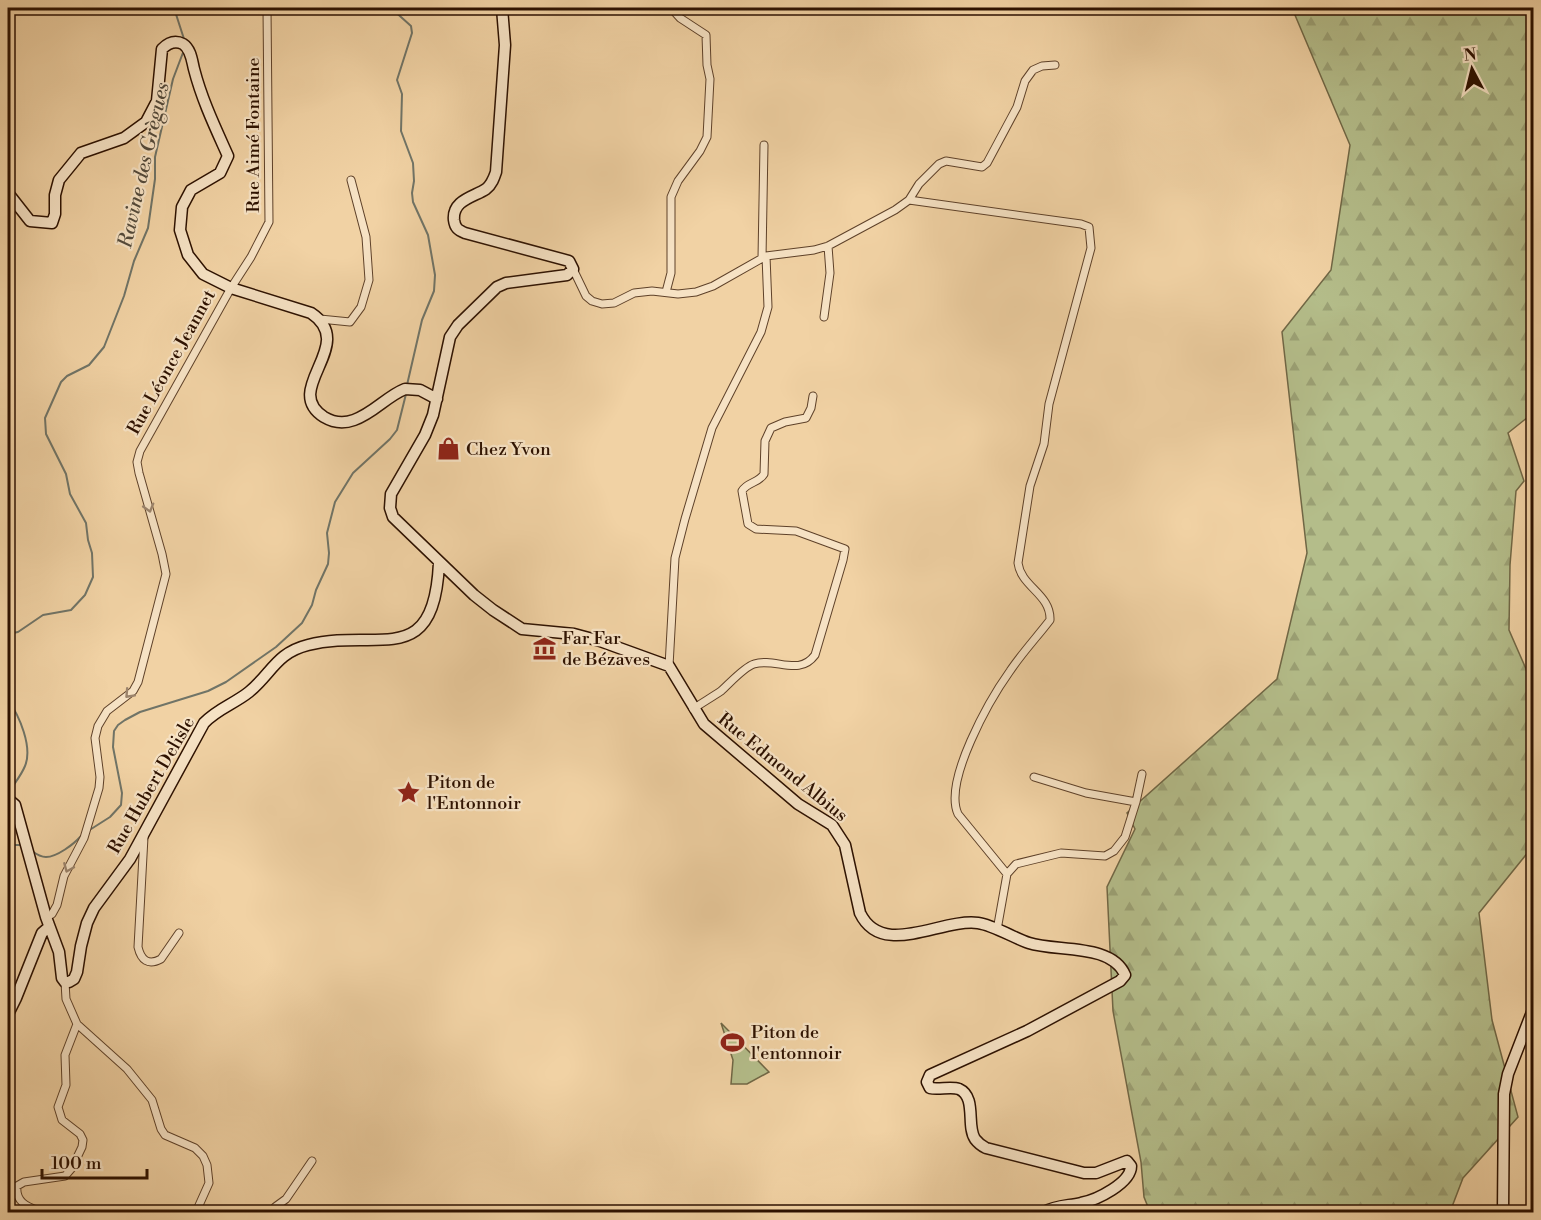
<svg xmlns="http://www.w3.org/2000/svg" width="1541" height="1220" viewBox="0 0 1541 1220" font-family="'Libre Bodoni',serif">
	<defs>
		<pattern id="forest-firs" width="22" height="20" patternUnits="userSpaceOnUse" patternTransform="scale(1.5)"><rect width="22" height="20" fill="#b4bd8a"/><path d="M5 1l3.5 6h-7zM16 11l3.5 6h-7z" fill="#9ba175"/></pattern>
	</defs>
	<rect width="100%" height="100%" fill="#f1d2a4"/>
	<filter id="stains"><feTurbulence type="fractalNoise" baseFrequency=".00333" numOctaves="4"/><feColorMatrix values="0 0 0 0 .2 0 0 0 0 .09 0 0 0 0 .02 0 0 0 .5 -.17"/></filter>
	<radialGradient id="worn" r=".72"><stop offset=".6" stop-color="#630" stop-opacity="0"/><stop offset="1" stop-color="#630" stop-opacity=".3"/></radialGradient>
	<path fill="#b4bd8a" stroke="#706745" stroke-width="1.5" d="M 721,1023 L 769,1072 L 747,1084 L 731,1084 L 733,1060 Z"/>
	<path fill="url(#forest-firs)" stroke="#706745" stroke-width="1.5" d="M 1292,8 L 1533,8 L 1533,413 L 1508,433 L 1524,481 L 1516,491 L 1510,565 L 1509,630 L 1533,685 L 1533,846 L 1479,913 L 1492,1020 L 1518,1117 L 1463,1178 L 1450,1212 L 1150,1212 L 1144,1197 L 1141,1162 L 1113,1011 L 1107,887 L 1135,829 L 1127,813 L 1277,679 L 1307,553 L 1282,332 L 1331,270 L 1350,145 Z"/>
	<g fill="none" stroke-linecap="round" stroke-linejoin="round">
		<path stroke="#707467" stroke-width="2" d="M 174,8 L 184,39
			M 391,8 L 411,26 L 412,33 L 397,80 L 402,94 L 401,131 L 413,163 L 414,181 L 412,193 L 413,202 L 428,235 L 435,275 L 434,291 L 422,320 L 407,385
			M 8,544 L 10,554 L 8,565
			M 8,634 L 18,632 L 43,615 L 71,610 L 85,595 L 93,577 L 92,553 L 88,540 L 86,523 L 70,494 L 66,474 L 46,434 L 45,418 L 61,382 L 67,376 L 89,365 L 104,347 L 124,296 L 134,261 L 148,228 L 155,179 L 155,157 L 173,79 L 184,50
			M 8,700 C 19,715 33,747 25,766 C 21,776 13,785 8,794
			M 88,831 L 110,817 L 121,805 L 122,793 L 113,747 L 114,731 L 118,725 L 125,720 L 140,712 L 208,691 L 226,682 L 276,647 L 302,623 L 312,605 L 316,590 L 328,564 L 329,553 L 327,533 L 335,502 L 353,473 L 390,439 L 397,430 L 406,394
			M 8,845 L 23,845
			M 32,851 C 36,854 41,857 46,857 C 57,857 74,844 81,836"/>
		<defs>
			<path id="street" d="M 909,200 L 1081,224 L 1089,227 L 1091,248 L 1049,404 L 1044,444 L 1030,486 L 1018,563 C 1021,587 1051,594 1050,620 C 1037,637 1022,653 1010,671 C 990,699 943,781 958,814 L 1007,874
				M 762,258 L 764,145
				M 573,269 L 586,296 L 592,301 L 602,304 L 614,303 L 634,293 L 652,291 L 678,294 L 696,292 L 713,286 L 766,256 L 814,250 L 828,246 L 895,210 L 909,200 L 919,184 L 939,164 L 946,161 L 982,167 L 987,163 L 1017,107 L 1025,81 L 1033,70 L 1042,66 L 1055,65
				M 666,292 L 671,273 L 671,197 L 678,181 L 700,151 L 707,137 L 710,79 L 707,65 L 706,35 L 680,18 L 671,8
				M 824,317 L 830,273 L 828,246
				M 320,319 L 350,322 L 361,307 L 369,280 L 366,237 L 351,180
				M 669,666 L 675,558 L 685,519 L 712,428 L 761,332 L 768,307 L 766,256
				M 693,709 C 702,703 712,697 721,691 C 729,684 744,667 754,664 C 775,657 799,677 815,655 L 843,560 L 845,549 L 796,531 L 756,529 L 748,524 L 742,491 C 747,482 759,483 764,474 L 765,441 L 771,428 L 785,422 L 806,418 L 811,408 L 813,396
				M 1034,777 L 1086,793 L 1136,802
				M 144,837 L 138,947 C 141,960 148,966 161,959 L 179,933
				M 46,917 L 52,914 L 57,905 L 64,876 L 84,838 L 99,788 L 100,777 L 95,738 L 98,726 L 107,711 L 133,691 L 138,682 L 166,574 L 162,554 L 139,473 L 137,462 L 140,451 L 231,288 L 251,257 L 269,222 L 267,8
				M 997,930 L 1007,874 L 1016,864 L 1061,853 L 1105,856 L 1114,851 L 1125,837 L 1136,802 L 1142,774
				M 65,982 L 66,999 L 77,1024 L 127,1069 L 152,1100 L 161,1129 L 165,1135 L 195,1148 L 203,1156 L 207,1165 L 209,1183 L 196,1212
				M 41,1212 C 29,1207 15,1203 17,1186 L 24,1182 L 65,1176 L 72,1168 L 82,1147 L 83,1140 L 80,1134 L 62,1120 L 58,1107 L 66,1085 L 65,1055 L 77,1024
				M 128,1212 L 159,1212
				M 271,1212 L 275,1207 L 286,1199 L 312,1161"/>
			<path id="secondary" d="M 502,8 L 505,45 L 496,172 C 494,178 492,184 486,189 C 474,197 452,200 454,220 C 455,228 458,230 465,233 L 569,261 L 573,269 L 567,275 L 506,283 L 497,287 L 458,325 L 450,337 L 433,415 L 425,435 L 391,494 L 390,508 L 393,517 L 474,595 L 493,610 L 522,629 L 574,634 L 600,641 L 669,666 L 704,724 L 798,804 L 832,825 L 845,845 L 860,913 C 882,959 941,918 978,923 C 993,925 1014,938 1029,943 C 1056,952 1112,943 1125,975 L 1120,981 L 1027,1031 L 930,1075 L 927,1082 L 930,1088 C 939,1090 951,1086 959,1089 C 977,1097 966,1126 975,1139 C 978,1143 982,1146 986,1148 L 1084,1173 L 1096,1173 L 1127,1161 L 1131,1166 C 1131,1183 1097,1200 1081,1203 C 1068,1206 1056,1205 1044,1212
				M 8,193 L 30,221 L 52,223 L 55,214 L 55,195 L 59,180 L 81,153 L 124,138 L 146,122 L 157,101 L 162,49 C 168,43 175,40 183,44 C 191,49 192,61 194,69 C 202,100 215,127 228,156 L 220,173 L 191,190 L 182,207 L 180,230 L 188,255 L 203,274 L 231,288 L 311,313 C 359,345 280,389 324,417 C 334,423 343,424 354,420 C 374,413 387,396 405,389 L 420,390 L 437,399
				M 8,799 L 15,805 L 46,917 L 59,952 L 62,978 L 65,982 L 69,982 L 74,979 L 77,972 L 81,946 L 87,923 L 94,908 L 130,859 L 204,723 C 217,709 234,704 249,692 C 272,673 276,653 308,645 C 377,627 434,672 439,563
				M 8,1014 L 16,998 L 42,933 L 49,927
				M 1503,1212 L 1504,1094 L 1508,1074 L 1534,1007"/>
		</defs>
		<use href="#street" stroke="#5e4129" stroke-width="9"/>
		<use href="#secondary" stroke="#2d1100" stroke-width="13"/>
		<use href="#street" stroke="#f6e2c4" stroke-width="7"/>
		<use href="#secondary" stroke="#f6e2c4" stroke-width="10"/>
	</g>
	<defs><path id="oneway-chevron" d="M-2-3.5L2.5 0L-2 3.5" fill="none" stroke-width="1.6" stroke-linecap="round" stroke-linejoin="round" transform="scale(1.5)"/></defs>
	<g stroke="#9c846c">
		<use href="#oneway-chevron" transform="translate(149 508) rotate(74)"/>
		<use href="#oneway-chevron" transform="translate(129 694) rotate(133)"/>
		<use href="#oneway-chevron" transform="translate(68 868) rotate(113)"/>
	</g>
	<defs>
		<symbol id="shop-bare" viewBox="-9 -9 18 18"><path d="M-5-2.5h2.3a2.7 3.5 0 0 1 5.4 0H5L5.5 6h-11ZM-1.5-2.5h3a1.5 2.3 0 0 0-3 0Z" fill="#8f2418" stroke="#f6e2c4" stroke-width="2.5" paint-order="stroke"/></symbol>
		<symbol id="museum-bare" viewBox="-9 -9 18 18"><path d="M0-6L6-3V-2H-6V-3ZM-5-1h2V3h-2ZM-1-1h2V3h-2ZM3-1h2V3H3ZM-6 4H6V6H-6Z" fill="#8f2418" stroke="#f6e2c4" stroke-width="2.5" paint-order="stroke"/></symbol>
		<symbol id="sight-bare" viewBox="-9 -9 18 18"><path d="M0-6L1.8-2.2L6-1.7L2.9 1.2L3.7 5.4L0 3.3L-3.7 5.4L-2.9 1.2L-6-1.7L-1.8-2.2Z" fill="#8f2418" stroke="#f6e2c4" stroke-width="2.5" paint-order="stroke"/></symbol>
		<symbol id="stadium-bare" viewBox="-9 -9 18 18"><path d="M0-5a6.5 5 0 1 0 0 10a6.5 5 0 1 0 0-10ZM-3.5-1.8h7v3.6h-7Z" fill="#8f2418" stroke="#f6e2c4" stroke-width="2.5" paint-order="stroke"/></symbol>
	</defs>
	<g fill-rule="evenodd">
		<use href="#shop-bare" x="432" y="432" width="33" height="33"/>
		<use href="#museum-bare" x="528" y="632" width="33" height="33"/>
		<use href="#sight-bare" x="392" y="776" width="33" height="33"/>
		<use href="#stadium-bare" x="716" y="1026" width="33" height="33"/>
	</g>
	<g text-anchor="middle" stroke-width="4.5" stroke-linejoin="round" paint-order="stroke">
		<g font-size="18" fill="#2d1100" stroke="#f6e2c4">
			<text transform="translate(253 135) rotate(-90)" y="6">Rue Aimé Fontaine</text>
			<text transform="translate(171 362) rotate(-61)" y="6">Rue Léonce Jeannet</text>
			<text transform="translate(783 767) rotate(39)" y="6">Rue Edmond Albius</text>
			<text transform="translate(151 785) rotate(-60)" y="6">Rue Hubert Delisle</text>
		</g>
		<g font-size="18" fill="#2d1100" stroke="#f6e2c4" text-anchor="start">
			<text x="466" y="455">Chez Yvon</text>
			<text x="562" y="644">Far Far<tspan x="562" dy="21">de Bézaves</tspan></text>
			<text x="427" y="788">Piton de<tspan x="427" dy="21">l'Entonnoir</tspan></text>
			<text x="751" y="1038">Piton de<tspan x="751" dy="21">l'entonnoir</tspan></text>
		</g>
		<g font-size="20" font-style="italic" fill="#544b3c" stroke="#f6e2c4">
			<text transform="translate(143 165) rotate(-77)" y="7">Ravine des Grègues</text>
		</g>
	</g>
	<rect width="1541" height="1220" fill="none" stroke="#f1d2a4" stroke-width="30"/>
	<rect x="9" y="9" width="1523" height="1202" fill="none" stroke="#2d1100" stroke-width="3"/>
	<rect x="15" y="15" width="1511" height="1190" fill="none" stroke="#2d1100" stroke-width="1.5"/>
	<g transform="translate(1472 69) rotate(353)" stroke="#f6e2c4" stroke-width="4.5" paint-order="stroke">
	<path d="M0-4.5L10 22L0 15L-10 22Z" fill="#2d1100"/>
	<text y="-9" font-size="16" font-weight="bold" text-anchor="middle" fill="#2d1100">N</text>
	</g>
	<path d="M42 1169v9h105v-9" fill="none" stroke="#2d1100" stroke-width="3"/>
	<text x="51" y="1169" font-size="18" fill="#2d1100" stroke="#f6e2c4" stroke-width="4.5" paint-order="stroke">100 m</text>
	<rect width="100%" height="100%" filter="url(#stains)"/>
	<rect width="100%" height="100%" fill="url(#worn)"/>
</svg>
